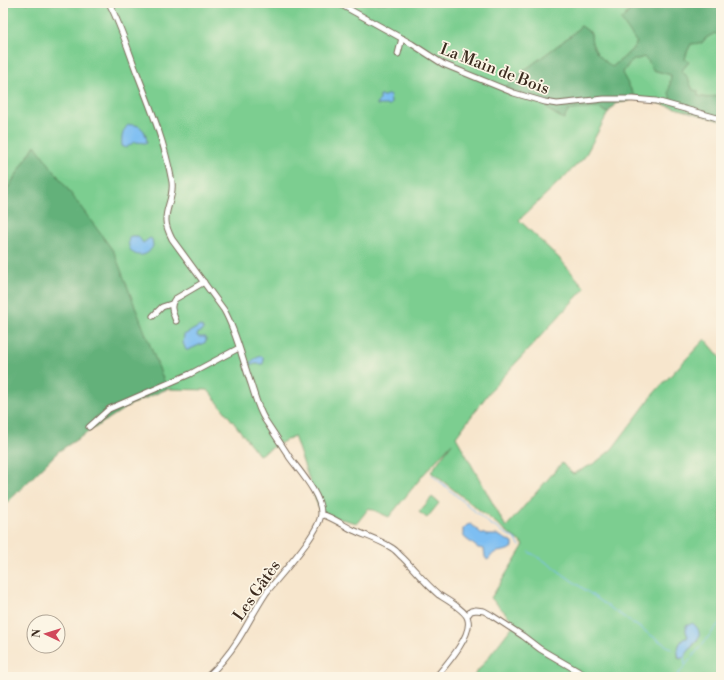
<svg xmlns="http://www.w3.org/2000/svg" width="724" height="680" viewBox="0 0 724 680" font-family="'Libre Bodoni',serif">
	<rect width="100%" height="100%" fill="#fcf5e5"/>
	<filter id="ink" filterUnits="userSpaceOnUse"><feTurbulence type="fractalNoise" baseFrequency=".025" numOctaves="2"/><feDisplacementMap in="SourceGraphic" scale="8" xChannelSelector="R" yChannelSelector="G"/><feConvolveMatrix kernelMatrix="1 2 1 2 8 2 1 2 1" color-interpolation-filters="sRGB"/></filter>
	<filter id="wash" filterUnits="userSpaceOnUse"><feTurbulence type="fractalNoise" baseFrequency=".012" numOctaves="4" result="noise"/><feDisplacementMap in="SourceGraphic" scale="16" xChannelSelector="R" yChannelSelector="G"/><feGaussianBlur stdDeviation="0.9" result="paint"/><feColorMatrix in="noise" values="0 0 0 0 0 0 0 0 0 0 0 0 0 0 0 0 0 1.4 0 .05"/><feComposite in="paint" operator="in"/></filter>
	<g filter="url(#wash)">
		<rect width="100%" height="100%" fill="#f7e6cd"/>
		<path fill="#7bce90" stroke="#5b7c57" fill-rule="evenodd" d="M 3,3 L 638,3 L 625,15 L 637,42 C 631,52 621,60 612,67 L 598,56 L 591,41 L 591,33 L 581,26 C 576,29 574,34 569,37 C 566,39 564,40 561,43 L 522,72 L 544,103 L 550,111 L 563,119 L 569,110 L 599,108 L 608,113 L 584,158 L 519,220 L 559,258 L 585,288 L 491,390 L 456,437 L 506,527 L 562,463 L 573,474 L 595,463 L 612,449 L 655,392 L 705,339 L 721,358 L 721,677 L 473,677 L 515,623 L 491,598 L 524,545 L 431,472 L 452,443 L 424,474 L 389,517 L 369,508 L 357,523 L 321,514 L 294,436 L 259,455 L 208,390 L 167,389 L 145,335 L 35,145 L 8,188 L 3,191 ZM 686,631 L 698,640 L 681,659 L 679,658 L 678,657 L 679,645 L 683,639 L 687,638 L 688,637 Z
			M 715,33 L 718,36 L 721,35 L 721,98 L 720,95 L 708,98 L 698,96 C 692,89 692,88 689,81 C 687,78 684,74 682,72 L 683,69 L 689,62 L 685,59 L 687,52 L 691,44 L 702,42 L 706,38 Z
			M 644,57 L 649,62 L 653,70 L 671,75 L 670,83 L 721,121 L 634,96 L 634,95 L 622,74 L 631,61 Z
			M 432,497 L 439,503 L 427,518 L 419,512 Z"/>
		<path fill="#64b17a" stroke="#506e4c" d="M 638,3 L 721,3 L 721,24 L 720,29 L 721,31 L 721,35 L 718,36 L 715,33 L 706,38 L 702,43 L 691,44 L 687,52 L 685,59 L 689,62 L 683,69 L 682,72 L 686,75 L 693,90 L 698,91 L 698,96 L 708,98 L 720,95 L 721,98 L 721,117 L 672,103 L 669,93 L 671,75 L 653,70 L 649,62 L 644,57 L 631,61 L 622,73 L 634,95 C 630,103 623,101 615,104 L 608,113 L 599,108 L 569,110 L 564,119 L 550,111 L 544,103 L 505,87 L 522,72 L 561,43 C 564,40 566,39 569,37 C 575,34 576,29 581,26 L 591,33 C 591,52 600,56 612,67 C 621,60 631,52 637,43 L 621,20 Z
			M 35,145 L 114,252 L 167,389 L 130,405 L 59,451 L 7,503 L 3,505 L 3,191 L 8,188 Z"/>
		<path fill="#7dbef2" stroke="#5c7488" d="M 386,95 L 390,95 L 391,102 L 390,105 L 377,105 L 377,103 L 380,100 L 380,96 L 385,96 Z
			M 128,125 C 140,123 146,130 147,142 L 146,143 L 134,142 L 126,148 L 122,146 C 121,139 122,131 128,125 Z
			M 131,236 L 138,236 L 143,243 L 150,238 L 152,239 L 153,246 C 145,262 125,256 129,237 Z
			M 200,326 L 202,327 L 203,329 L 203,331 L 198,333 L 197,336 L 199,337 L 205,337 L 206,339 L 206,342 L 188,350 L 186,350 L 183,343 L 184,335 Z
			M 262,356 L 264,360 L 263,364 L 251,364 L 251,362 C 254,359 257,357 262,356 Z
			M 471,524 L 481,533 L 487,535 L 498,535 L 513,543 L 513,547 C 510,549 506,551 503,551 C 494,553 495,551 489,559 L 487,560 L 485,557 L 484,549 L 478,548 L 465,538 L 463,535 L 463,529 L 467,525 Z
			M 692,623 C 697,626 700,631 699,637 L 684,657 L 680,659 C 676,652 678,645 683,639 L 687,638 L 688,637 L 686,631 L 686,625 L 689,625 Z"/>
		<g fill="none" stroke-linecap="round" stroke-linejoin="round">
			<path stroke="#7dbef2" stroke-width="1" d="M 432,475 L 490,524 L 515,539 L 520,546
				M 529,552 L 543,560 L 609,607 L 673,650
				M 684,656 L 685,665
				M 676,677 L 721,621"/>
		</g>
	</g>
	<g filter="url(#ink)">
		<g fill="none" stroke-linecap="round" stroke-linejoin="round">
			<defs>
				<path id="minor" d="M 109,3 C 120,24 127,46 135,68 C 150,106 165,143 172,182 C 174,198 165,208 166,221 C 166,227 169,233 172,239 L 224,310 C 237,333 242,359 251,384 C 255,396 258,409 265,420 C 274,433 282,446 290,458 C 301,473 321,495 321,513 C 321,532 279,576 266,593 C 256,608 248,624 238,640 C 229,654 219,666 207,677
					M 338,3 L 412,44 L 429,55 L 443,64 L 514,93 L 545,102 L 557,104 L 604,99 L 633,99 L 656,101 L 721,119
					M 398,54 L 402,38
					M 153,316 L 162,307 L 171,304
					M 176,321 C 173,313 169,306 175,299 L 204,282
					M 89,427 L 109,409 L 190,374 L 239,348
					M 321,514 C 332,517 343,525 353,530 C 366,536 380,540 392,548 C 396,550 399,555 403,558 C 415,570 426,584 439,595 C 447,600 467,611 468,620 C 472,636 446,665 436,677
					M 467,616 L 471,611 L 476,610 L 484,611 L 491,615 L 523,636 L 540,649 L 588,677"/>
			</defs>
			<use href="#minor" stroke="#7d6c5b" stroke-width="7"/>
			<use href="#minor" stroke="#fff" stroke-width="5"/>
		</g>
	</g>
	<g text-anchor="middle" stroke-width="3.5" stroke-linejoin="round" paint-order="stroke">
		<g font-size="16" fill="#3b2a1e" stroke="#fcf5e5">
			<text transform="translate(495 68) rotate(21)" y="6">La Main de Bois</text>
			<text transform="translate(256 590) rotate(-55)" y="6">Les Gâtès</text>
		</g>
	</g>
	<rect width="724" height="680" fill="none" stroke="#fcf5e5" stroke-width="16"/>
	<g transform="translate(46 634) rotate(274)"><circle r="19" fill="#fcf5e5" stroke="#afa495"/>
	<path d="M0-3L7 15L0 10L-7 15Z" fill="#d1495b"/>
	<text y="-6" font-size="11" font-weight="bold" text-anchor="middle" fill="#3b2a1e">N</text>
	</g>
</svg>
